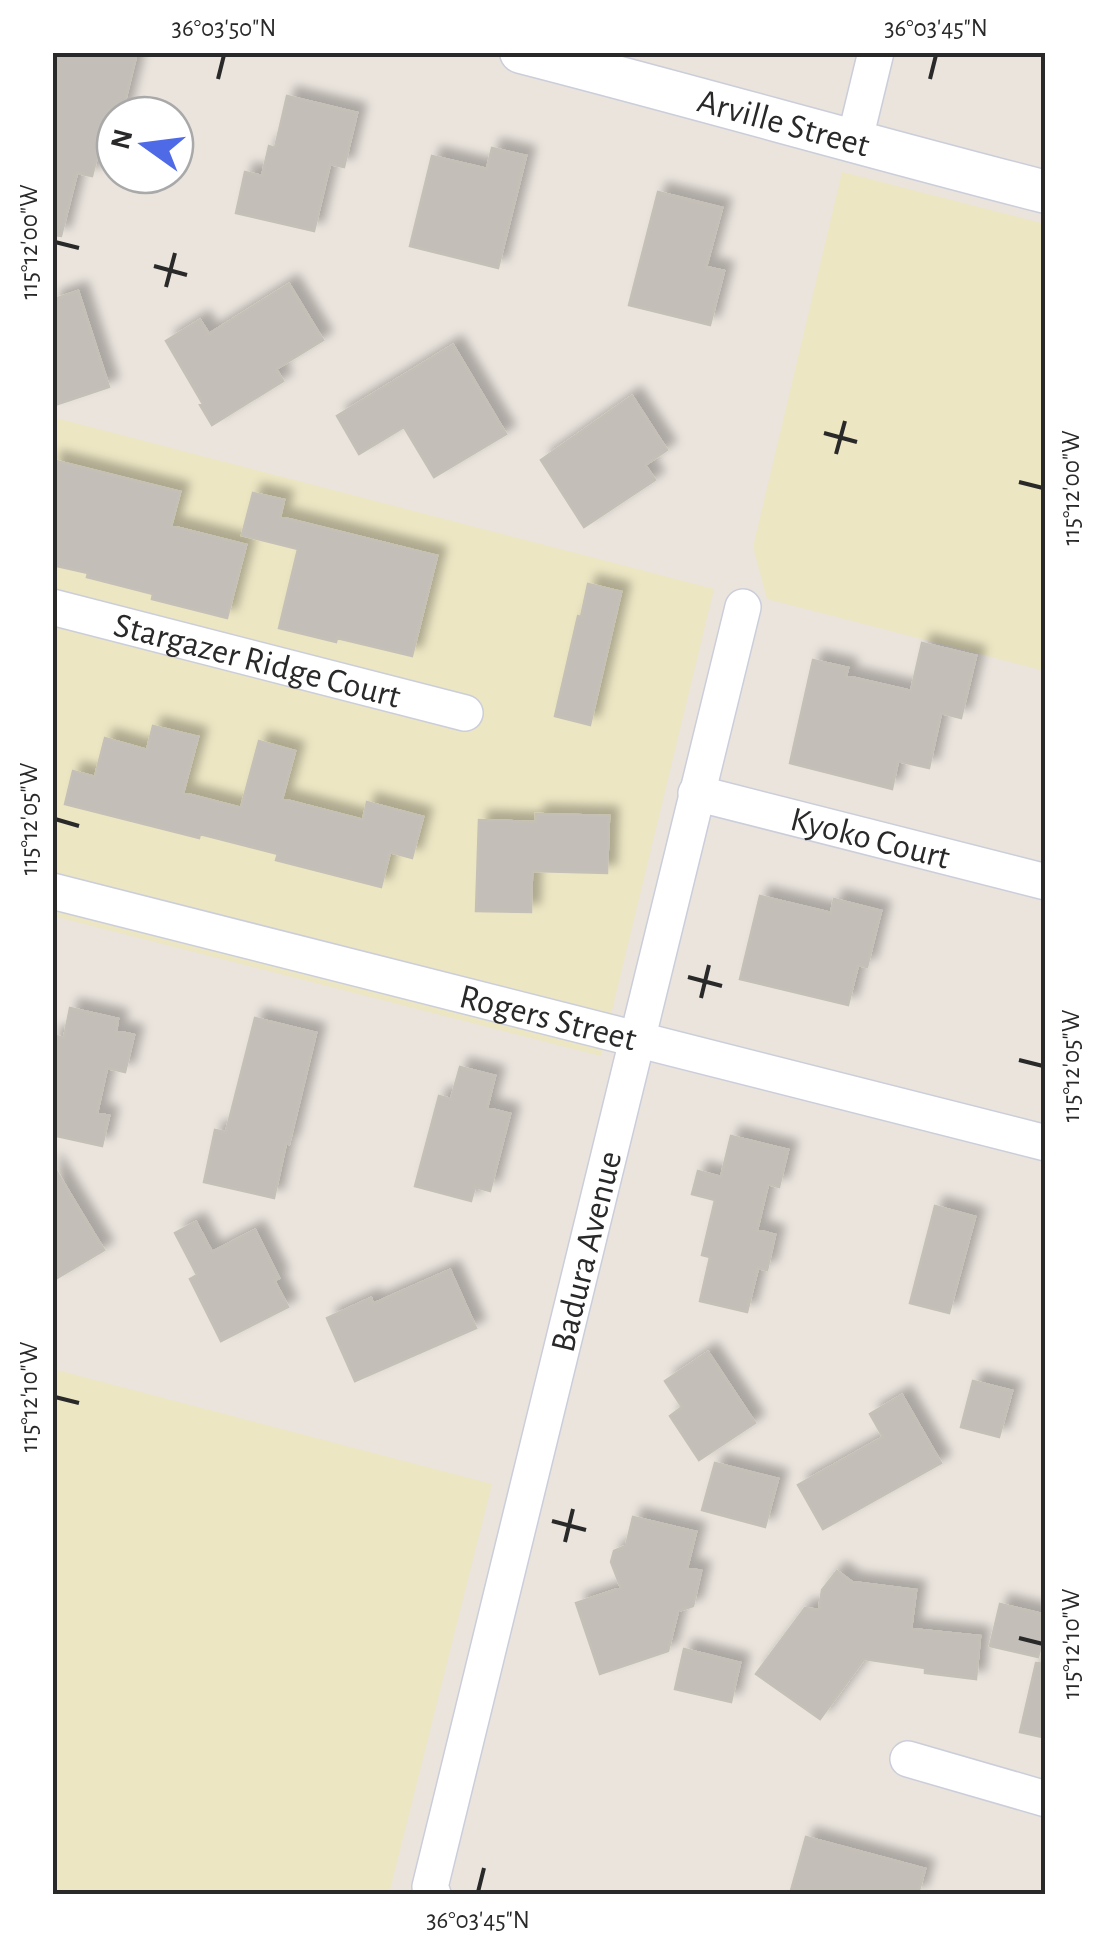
<svg xmlns="http://www.w3.org/2000/svg" width="1098" height="1947" viewBox="0 0 1098 1947" font-family="'Alegreya Sans',sans-serif">
	<defs>
		<filter id="shadow"><feDropShadow dx="9" dy="-9" stdDeviation="5" flood-color="#0004"/></filter>
	</defs>
	<rect width="100%" height="100%" fill="#eae4dd"/>
	<path fill="#ece6c3" d="M 842,172 L 1045,224 L 1045,671 L 767,599 L 753,547 Z
		M 52,417 L 714,589 L 601,1056 L 53,916 Z
		M 53,1369 L 492,1484 L 389,1894 L 53,1894 Z"/>
	<path fill="#c3beb8" stroke="#c5c0b7" stroke-width="2.5" filter="url(#shadow)" d="M 52,52 L 124,52 L 136,56 L 122,113 L 109,110 L 92,176 L 77,173 L 61,236 L 52,235 Z
		M 287,96 L 357,113 L 344,167 L 330,164 L 314,231 L 236,213 L 245,172 L 262,176 L 269,146 L 275,148 Z
		M 492,148 L 526,156 L 498,268 L 410,246 L 432,156 L 487,169 Z
		M 658,192 L 722,208 L 706,267 L 724,271 L 710,325 L 629,305 Z
		M 289,284 L 323,340 L 276,369 L 283,381 L 212,425 L 200,405 L 203,404 L 166,341 L 200,320 L 209,334 Z
		M 78,291 L 109,387 L 52,406 L 52,300 Z
		M 453,345 L 506,434 L 434,477 L 404,427 L 359,454 L 337,416 Z
		M 632,396 L 667,450 L 645,465 L 655,480 L 584,527 L 541,460 Z
		M 52,460 L 180,492 L 171,526 L 246,545 L 227,618 L 152,599 L 153,594 L 87,577 L 88,573 L 52,565 Z
		M 253,493 L 284,500 L 280,517 L 437,556 L 412,656 L 337,638 L 336,642 L 279,628 L 298,549 L 242,535 Z
		M 588,584 L 621,592 L 590,725 L 555,716 L 578,616 L 581,617 Z
		M 922,643 L 976,656 L 961,718 L 941,713 L 929,768 L 898,761 L 892,789 L 790,763 L 813,660 L 848,668 L 846,676 L 911,691 Z
		M 153,726 L 198,737 L 183,793 L 241,808 L 259,741 L 295,751 L 282,799 L 363,820 L 367,802 L 423,817 L 412,858 L 390,852 L 381,887 L 276,860 L 278,854 L 200,834 L 199,838 L 65,804 L 73,771 L 95,777 L 105,738 L 147,750 Z
		M 536,814 L 609,816 L 607,873 L 532,871 L 531,912 L 476,911 L 479,820 L 536,822 Z
		M 760,896 L 831,913 L 834,899 L 881,911 L 867,967 L 858,965 L 848,1005 L 740,979 Z
		M 70,1008 L 118,1019 L 116,1031 L 134,1035 L 125,1072 L 107,1068 L 97,1113 L 109,1116 L 102,1146 L 52,1135 L 52,1035 L 64,1038 Z
		M 255,1018 L 316,1033 L 289,1144 L 286,1143 L 274,1198 L 204,1182 L 215,1130 L 226,1132 Z
		M 460,1067 L 495,1076 L 487,1108 L 510,1114 L 490,1191 L 475,1187 L 471,1201 L 415,1186 L 439,1096 L 451,1099 Z
		M 731,1136 L 788,1150 L 779,1187 L 768,1184 L 757,1230 L 775,1235 L 767,1270 L 758,1268 L 747,1312 L 700,1301 L 710,1257 L 702,1255 L 715,1200 L 692,1194 L 698,1171 L 721,1177 Z
		M 52,1164 L 104,1250 L 52,1281 Z
		M 935,1206 L 975,1217 L 949,1313 L 910,1303 Z
		M 196,1222 L 212,1252 L 255,1230 L 279,1278 L 274,1280 L 288,1307 L 221,1341 L 190,1279 L 197,1275 L 175,1233 Z
		M 450,1270 L 476,1328 L 355,1381 L 327,1318 L 371,1298 L 373,1304 Z
		M 708,1352 L 755,1423 L 699,1460 L 670,1416 L 682,1407 L 665,1381 Z
		M 973,1381 L 1012,1391 L 999,1437 L 961,1427 Z
		M 902,1395 L 941,1463 L 823,1529 L 798,1485 L 883,1437 L 870,1414 Z
		M 715,1463 L 778,1479 L 765,1527 L 702,1510 Z
		M 633,1517 L 696,1532 L 687,1568 L 701,1571 L 693,1606 L 678,1611 L 668,1651 L 600,1674 L 576,1603 L 621,1588 L 611,1562 L 614,1551 L 626,1546 Z
		M 837,1571 L 852,1582 L 916,1590 L 911,1629 L 980,1636 L 976,1679 L 925,1673 L 925,1668 L 864,1659 L 820,1719 L 756,1674 L 805,1608 L 819,1610 L 822,1590 Z
		M 1000,1604 L 1046,1615 L 1046,1626 L 1038,1657 L 990,1646 Z
		M 684,1649 L 740,1663 L 731,1702 L 675,1689 Z
		M 1036,1663 L 1046,1664 L 1046,1738 L 1020,1732 Z
		M 806,1837 L 925,1869 L 918,1894 L 790,1894 Z"/>
	<g fill="none" stroke-linecap="round" stroke-linejoin="round">
		<defs>
			<g id="minor">
				<path d="M 854,143 L 876,52"/>
				<path id="s1" d="M 52,607 L 465,713"/>
				<path id="s2" d="M 696,793 L 1046,882"/>
				<path id="s3" d="M 52,891 L 1046,1143"/>
				<path d="M 908,1759 L 1046,1799"/>
				<path id="s4" d="M 433,1894 L 430,1887 L 743,607"/>
			</g>
			<g id="tertiary">
				<path id="s5" d="M 521,52 C 696,97 870,147 1046,192"/>
			</g>
		</defs>
		<use href="#minor" stroke="#cbceda" stroke-width="38"/>
		<use href="#tertiary" stroke="#cbceda" stroke-width="45"/>
		<use href="#minor" stroke="#fff" stroke-width="35"/>
		<use href="#tertiary" stroke="#fff" stroke-width="42"/>
	</g>
	<path fill="none" stroke="#292929" stroke-width="4" d="M 218,79 L 224,55M 930,79 L 936,55M 55,242 L 79,248M 154,266 L 187,275M 166,287 L 175,253M 824,433 L 857,442M 836,454 L 845,421M 1019,482 L 1043,488M 55,819 L 79,826M 688,977 L 722,986M 701,998 L 709,965M 1019,1060 L 1043,1066M 55,1397 L 79,1403M 552,1521 L 586,1530M 565,1542 L 573,1509M 1019,1638 L 1043,1644M 478,1892 L 484,1868"/>
	<g text-anchor="middle" stroke-width="8" stroke-linejoin="round" paint-order="stroke">
		<g font-size="35" fill="#292929" stroke="#fff">
			<text dy="12" stroke="none"><textPath href="#s5" startOffset="272">Arville Street</textPath></text>
			<text dy="12" stroke="none"><textPath href="#s1" startOffset="212">Stargazer Ridge Court</textPath></text>
			<text dy="12" stroke="none"><textPath href="#s2" startOffset="180">Kyoko Court</textPath></text>
			<text dy="12" stroke="none"><textPath href="#s3" startOffset="512">Rogers Street</textPath></text>
			<text dy="12" stroke="none"><textPath href="#s4" startOffset="662">Badura Avenue</textPath></text>
		</g>
	</g>
	<rect width="1098" height="1947" fill="none" stroke="#ffffff" stroke-width="110"/>
	<g transform="translate(145 145) rotate(284)"><circle r="48" fill="#ffffff" stroke="#a9a9a9" stroke-width="2.5"/>
	<path d="M0-8L18 38L0 25L-18 38Z" fill="#4e6ae6"/>
	<text y="-15" font-size="28" font-weight="bold" text-anchor="middle" fill="#292929">N</text>
	</g>
	<rect x="55" y="55" width="988" height="1837" fill="none" stroke="#292929" stroke-width="4"/>
	<g font-size="25" text-anchor="middle" fill="#292929">
		<text x="224" y="36">36°03'50"N</text>
		<text x="936" y="36">36°03'45"N</text>
		<text transform="translate(28 242) rotate(-90)" y="9">115°12'00"W</text>
		<text transform="translate(1070 488) rotate(-90)" y="9">115°12'00"W</text>
		<text transform="translate(28 819) rotate(-90)" y="9">115°12'05"W</text>
		<text transform="translate(1070 1066) rotate(-90)" y="9">115°12'05"W</text>
		<text transform="translate(28 1397) rotate(-90)" y="9">115°12'10"W</text>
		<text transform="translate(1070 1644) rotate(-90)" y="9">115°12'10"W</text>
		<text x="478" y="1928">36°03'45"N</text>
	</g>
</svg>
